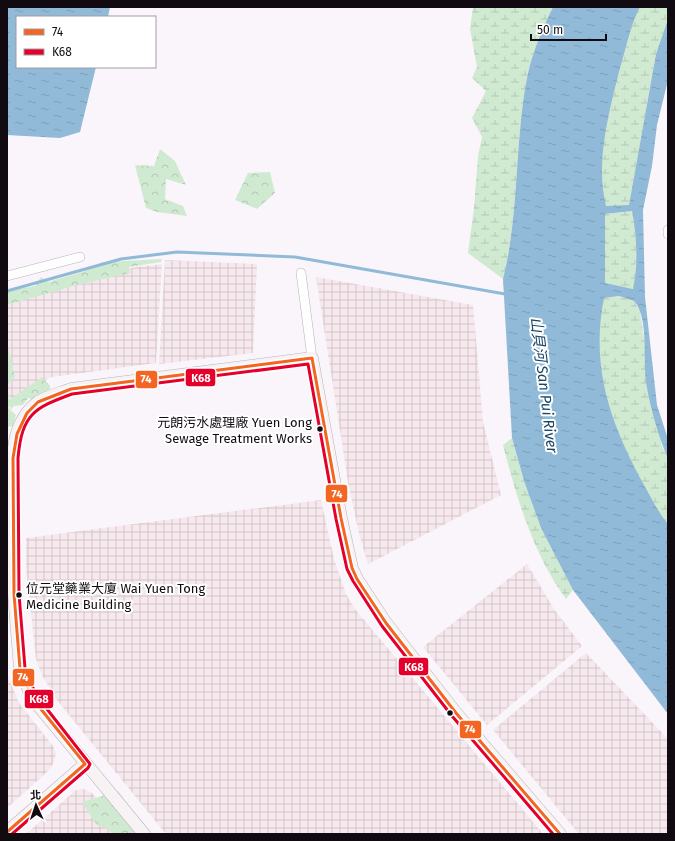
<svg xmlns="http://www.w3.org/2000/svg" width="675" height="841" viewBox="0 0 675 841" font-family="'Fira Sans','Noto Sans TC',sans-serif">
	<defs>
		<pattern id="industrial-grid" width="8" height="8" patternUnits="userSpaceOnUse"><rect width="8" height="8" fill="#f6e8ed"/><path d="M0 4h8M4 0v8" fill="none" stroke="#d2c6ca"/></pattern>
		<pattern id="forest-crowns" width="20" height="18" patternUnits="userSpaceOnUse"><rect width="20" height="18" fill="#d0ead2"/><path d="M2 6a3 3 0 1 1 6 0M12 15a3 3 0 1 1 6 0" fill="none" stroke="#b2c7b3"/></pattern>
		<pattern id="wetland-marsh" width="20" height="14" patternUnits="userSpaceOnUse"><rect width="20" height="14" fill="#d0ead2"/><path d="M1 5h8M5 5V1M11 12h8M15 12V8" fill="none" stroke="#b2c7b3"/></pattern>
		<pattern id="water-ripples" width="26" height="14" patternUnits="userSpaceOnUse"><rect width="26" height="14" fill="#91bad8"/><path d="M2 4q2-2 4 0t4 0M15 11q2-2 4 0t4 0" fill="none" stroke="#7c9fb8"/></pattern>
	</defs>
	<rect width="100%" height="100%" fill="#faf5fa"/>
	<path fill="url(#industrial-grid)" d="M 165,260 L 257,264 L 253,353 L 159,364 Z
		M 162,264 L 156,363 L 52,377 L 37,384 L 14,405 L 7,417 L 7,300 L 136,267 Z
		M 316,277 L 473,305 L 483,422 L 501,495 L 368,564 L 359,534 L 348,482 Z
		M 321,500 L 334,559 L 346,594 L 355,609 L 543,834 L 166,834 L 56,699 L 42,675 L 36,659 L 26,568 L 26,538 Z
		M 527,564 L 554,609 L 582,646 L 487,725 L 423,647 Z
		M 586,653 L 668,739 L 668,834 L 579,834 L 493,730 Z
		M 7,674 L 19,703 L 53,746 L 56,754 L 52,766 L 47,772 L 7,808 Z
		M 84,789 L 92,793 L 126,834 L 26,834 L 76,790 Z"/>
	<path fill="url(#forest-crowns)" d="M 160,149 L 175,161 L 186,185 L 166,179 L 165,199 L 183,206 L 187,216 L 157,212 L 146,208 L 135,165 L 154,166 Z
		M 270,172 L 275,193 L 257,209 L 235,200 L 248,173 Z
		M 162,259 L 161,262 L 129,267 L 130,273 L 77,285 L 7,305 L 7,291 L 35,286 L 41,277 L 48,282 L 85,271 L 103,262 Z
		M 7,342 L 15,377 L 8,384 L 9,400 L 42,377 L 50,386 L 51,406 L 28,398 L 23,405 L 7,407 L 16,415 L 13,426 L 7,427 Z
		M 118,791 L 134,813 L 136,834 L 113,834 L 106,828 L 96,824 L 82,802 Z"/>
	<path fill="url(#wetland-marsh)" d="M 473,7 L 553,7 C 543,27 533,51 528,73 C 514,140 520,212 503,279 L 468,253 L 474,208 L 478,156 L 482,137 L 472,118 L 486,91 L 472,78 L 477,67 L 470,29 Z
		M 627,7 L 668,7 L 668,19 L 656,54 L 629,206 L 606,207 L 606,214 L 632,211 C 638,237 636,262 634,289 L 621,287 L 604,298 L 619,296 L 634,301 L 640,312 L 662,446 L 668,459 L 668,620 L 561,296 Z
		M 512,438 L 524,481 L 541,528 L 573,590 L 566,599 C 533,554 517,499 503,445 Z"/>
	<path fill="url(#water-ripples)" fill-rule="evenodd" d="M 7,7 L 110,7 L 108,17 L 17,17 L 17,67 L 96,67 L 80,132 L 60,138 L 7,135 Z
		M 553,7 L 640,7 C 630,26 626,48 620,68 C 609,112 595,161 606,206 L 629,205 L 656,54 L 668,19 L 668,80 L 657,125 L 652,166 L 643,210 L 645,297 L 657,405 L 668,439 L 668,459 C 658,435 650,407 646,382 C 643,359 649,318 634,301 L 619,296 L 604,298 C 590,368 611,425 644,485 C 652,499 658,512 668,524 L 668,714 L 573,590 L 541,528 L 524,481 L 512,438 L 503,279 C 520,212 514,140 528,73 C 533,51 543,27 553,7 ZM 632,211 C 637,237 638,264 633,289 L 605,283 L 605,214 Z"/>
	<g fill="none" stroke-linecap="round" stroke-linejoin="round">
		<path stroke="#91bad8" stroke-width="3" d="M 7,291 L 121,259 L 177,252 L 295,257 L 505,294"/>
		<defs>
			<path id="street" d="M 668,230 L 668,234
				M 301,273 L 312,358
				M 7,276 L 80,257"/>
			<path id="secondary" d="M 7,832 L 85,764
				M 144,834 L 32,698 L 20,669 L 14,594 L 13,458 C 14,437 20,415 38,402 C 48,396 61,393 71,389 L 312,358 L 341,518 L 352,568 L 357,579 L 386,623 L 456,713 L 560,834"/>
		</defs>
		<use href="#street" stroke="#b9b4ba" stroke-width="10"/>
		<use href="#secondary" stroke="#b9b4ba" stroke-width="13"/>
		<use href="#street" stroke="#fefefe" stroke-width="9"/>
		<use href="#secondary" stroke="#f7f2f4" stroke-width="12"/>
		<defs>
			<path id="bus-1" d="M 312,358 L 341,518 L 352,568 L 357,579 L 386,623 L 456,713 L 560,834
				M 85,764 L 32,698 L 20,669 L 14,594 L 13,458 L 17,434 L 27,413 L 38,402 L 71,389 L 312,358
				M 7,832 L 85,764"/>
			<path id="bus-2" d="M 12,834 L 88,768 L 90,764 L 36,695 L 25,668 L 19,594 L 18,458 C 22,414 34,408 72,394 L 308,364 L 336,519 L 347,569 L 353,581 L 382,626 L 452,716 L 553,834"/>
		</defs>
		<use href="#bus-1" stroke="#fff" stroke-width="6"/>
		<use href="#bus-2" stroke="#fff" stroke-width="6"/>
		<use href="#bus-1" stroke="#f26522" stroke-width="3"/>
		<use href="#bus-2" stroke="#e4002b" stroke-width="3"/>
	</g>
	<g fill="#110b11" stroke="#fff" stroke-width="1.5">
		<circle cx="320" cy="429" r="3.5"/>
		<circle cx="19" cy="595" r="3.5"/>
		<circle cx="450" cy="713" r="3.5"/>
	</g>
	<g text-anchor="middle" stroke-width="4" stroke-linejoin="round" paint-order="stroke">
		<g font-size="13" fill="#110b11" stroke="#fff" text-anchor="end">
			<text x="312" y="427">元朗污水處理廠 Yuen Long<tspan x="312" dy="16">Sewage Treatment Works</tspan></text>
			<text x="26" y="593" text-anchor="start">位元堂藥業大廈 Wai Yuen Tong<tspan x="26" dy="16">Medicine Building</tspan></text>
		</g>
		<g font-size="15" font-style="italic" fill="#184664" stroke="#fff">
			<text transform="translate(544 385) rotate(83)" y="5">山貝河 San Pui River</text>
		</g>
	</g>
	<g stroke="#fff" stroke-width="1.5">
		<rect x="185" y="368" width="31" height="19" rx="4" fill="#e4002b"/>
		<rect x="135" y="370" width="23" height="19" rx="4" fill="#f26522"/>
		<rect x="325" y="484" width="23" height="19" rx="4" fill="#f26522"/>
		<rect x="398" y="657" width="31" height="19" rx="4" fill="#e4002b"/>
		<rect x="12" y="668" width="23" height="19" rx="4" fill="#f26522"/>
		<rect x="24" y="689" width="30" height="20" rx="4" fill="#e4002b"/>
		<rect x="459" y="720" width="23" height="19" rx="4" fill="#f26522"/>
	</g>
	<g font-size="11" text-anchor="middle" font-weight="bold" fill="#fff">
		<text x="201" y="382">K68</text>
		<text x="146" y="383">74</text>
		<text x="337" y="498">74</text>
		<text x="414" y="671">K68</text>
		<text x="23" y="681">74</text>
		<text x="39" y="703">K68</text>
		<text x="470" y="733">74</text>
	</g>
	<rect width="675" height="841" fill="none" stroke="#110b11" stroke-width="16"/>
	<rect x="16" y="16" width="140" height="52" fill="#ffffff" stroke="#a09da0"/>
	<rect x="24" y="29" width="20" height="6" fill="#f26522" stroke="#a09da0"/>
	<text x="52" y="36" font-size="12" fill="#110b11">74</text>
	<rect x="24" y="49" width="20" height="6" fill="#e4002b" stroke="#a09da0"/>
	<text x="52" y="56" font-size="12" fill="#110b11">K68</text>
	<g transform="translate(36 805) rotate(357)" stroke="#ffffff" stroke-width="3" paint-order="stroke">
	<path d="M0-3L7 15L0 10L-7 15Z" fill="#110b11"/>
	<text y="-6" font-size="11" font-weight="bold" text-anchor="middle" fill="#110b11">北</text>
	</g>
	<path d="M531 34v6h75v-6" fill="none" stroke="#110b11" stroke-width="2"/>
	<text x="537" y="34" font-size="12" fill="#110b11" stroke="#ffffff" stroke-width="3" paint-order="stroke">50 m</text>
</svg>
